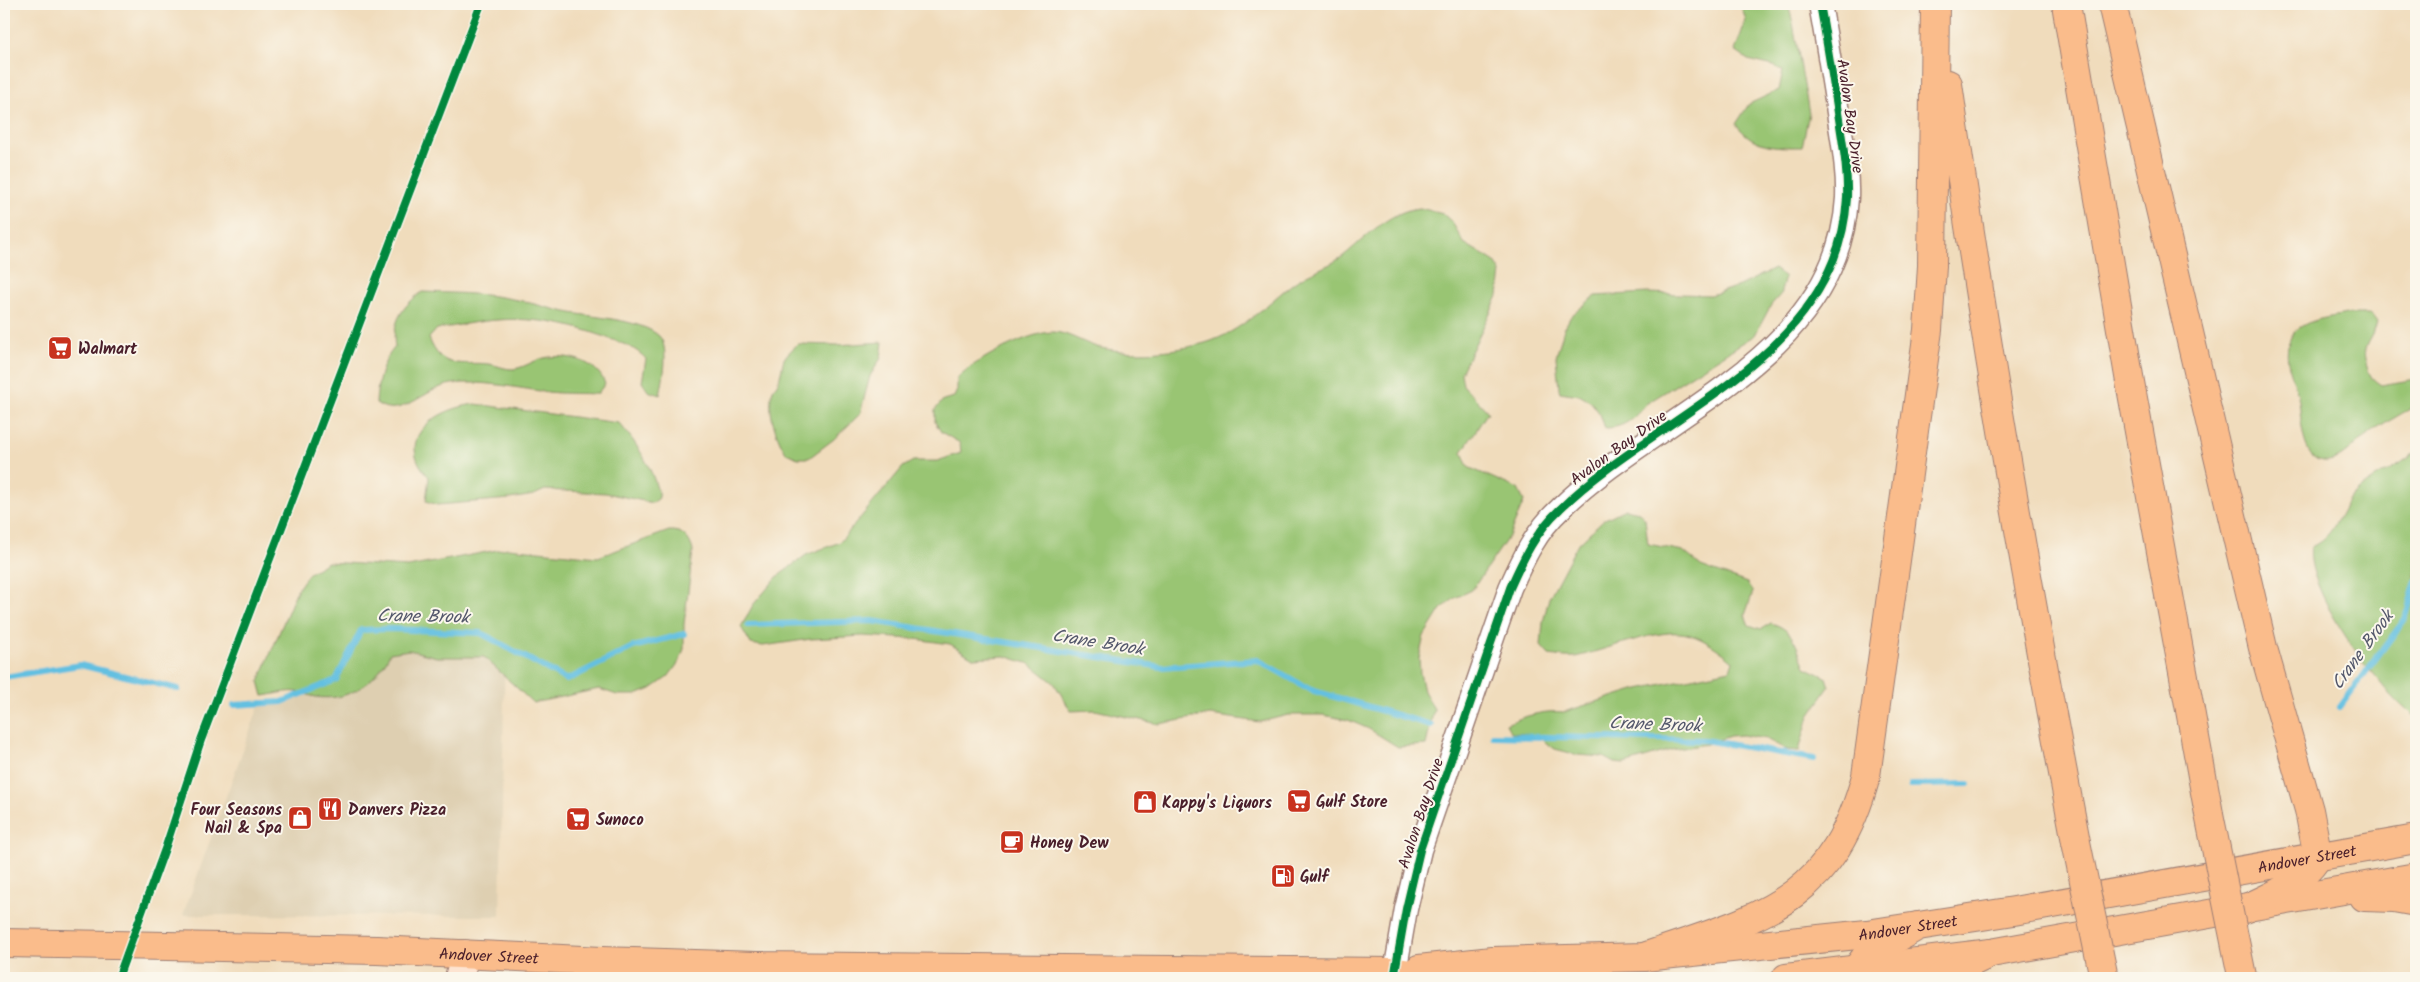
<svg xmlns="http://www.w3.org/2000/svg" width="2420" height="982" viewBox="0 0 2420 982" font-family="Kalam,sans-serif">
	<rect width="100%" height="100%" fill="#fbf7ec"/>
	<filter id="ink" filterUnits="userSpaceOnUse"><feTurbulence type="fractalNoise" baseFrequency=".02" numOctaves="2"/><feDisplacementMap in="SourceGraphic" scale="10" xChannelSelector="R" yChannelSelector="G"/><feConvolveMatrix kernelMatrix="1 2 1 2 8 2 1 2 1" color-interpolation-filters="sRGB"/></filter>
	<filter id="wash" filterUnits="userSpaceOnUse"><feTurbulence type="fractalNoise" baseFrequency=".0096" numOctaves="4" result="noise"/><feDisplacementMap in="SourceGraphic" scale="20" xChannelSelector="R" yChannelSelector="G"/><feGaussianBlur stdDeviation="1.12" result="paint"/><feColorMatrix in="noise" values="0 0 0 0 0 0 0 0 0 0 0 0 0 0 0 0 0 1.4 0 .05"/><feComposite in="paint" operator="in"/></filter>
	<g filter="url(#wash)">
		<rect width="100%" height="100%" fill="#f0dcbc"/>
		<path fill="#decfb1" d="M 361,630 L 505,646 L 500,916 L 183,915 L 260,703 L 282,702 L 336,680 Z"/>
		<path fill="#99c573" stroke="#72724f" d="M 1740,4 L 1788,4 L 1793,23 L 1809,113 L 1802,147 C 1775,147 1754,148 1736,124 L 1749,104 L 1779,90 L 1783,71 L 1774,66 L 1748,60 L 1735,51 L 1746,20 Z
			M 1420,208 L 1443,214 L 1452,222 L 1464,243 L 1495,262 L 1501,272 L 1498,296 L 1461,373 L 1463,385 L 1488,412 L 1462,452 L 1468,467 L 1518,489 L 1524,501 L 1509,536 L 1472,590 L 1455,598 L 1441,609 L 1424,636 L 1419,658 L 1420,673 L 1424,691 L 1434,709 L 1426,745 L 1398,747 L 1369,729 L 1348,720 L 1323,715 L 1288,715 L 1260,722 L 1210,715 L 1159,724 L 1095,710 L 1071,711 L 1054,683 L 1030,664 L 1005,656 L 973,658 L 950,644 L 915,639 L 863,636 L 811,639 L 763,646 L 751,644 L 741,627 L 753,605 L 777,577 L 806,555 L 840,542 L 903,467 L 913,461 L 937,461 L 961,453 L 960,443 L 941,432 L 935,422 L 935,410 L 943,400 L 954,397 L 957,390 L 957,378 C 973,361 1031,331 1054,332 C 1070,333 1086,345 1101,348 C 1136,355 1171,352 1205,343 C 1242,332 1266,304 1295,282 C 1309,272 1328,267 1342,257 C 1366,238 1388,211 1420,208 Z
			M 1774,269 L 1785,277 L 1780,295 L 1771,305 L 1755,335 L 1646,404 C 1634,419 1624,428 1605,428 L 1600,414 L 1591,402 L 1579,395 L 1560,392 L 1559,389 L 1556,357 L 1564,329 L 1571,316 L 1595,296 L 1648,293 L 1711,295 L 1739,286 Z
			M 422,292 C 451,293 479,293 507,298 C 527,301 546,308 566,312 C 590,317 641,319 659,336 C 670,347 663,381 660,395 L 648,391 L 642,382 L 646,359 C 636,348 624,344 610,339 C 575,325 535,317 498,320 C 478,321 457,326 437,329 L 429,338 C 442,372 461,361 489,364 C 497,365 504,369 512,369 C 522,369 534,360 544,358 C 566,353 598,361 605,384 L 597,394 C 581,393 563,394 547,392 C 516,388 483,380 452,384 C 424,388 401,421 376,403 C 377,384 382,361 395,347 C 391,323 403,305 422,292 Z
			M 2346,314 L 2371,314 L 2377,322 C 2372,342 2359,345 2367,367 C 2370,376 2372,379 2381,385 L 2416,379 L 2416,406 C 2398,415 2380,426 2364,438 C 2356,442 2351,450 2343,455 C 2338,459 2329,462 2322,461 C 2299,457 2302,412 2298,396 C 2294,377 2281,357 2291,337 C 2301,319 2329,318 2346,314 Z
			M 883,342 L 881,358 L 870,376 L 860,414 L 834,439 L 809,458 L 798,458 L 786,453 C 776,437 766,409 773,390 C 774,386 778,384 779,380 C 786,357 778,362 798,344 L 837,345 Z
			M 475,404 L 619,423 C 637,443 655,472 659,498 L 653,503 L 606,493 L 545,490 L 534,495 L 510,499 L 437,505 L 426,501 L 429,477 C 392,438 436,409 475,404 Z
			M 2416,452 L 2416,717 C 2382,696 2303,588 2311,547 C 2339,534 2337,509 2357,491 C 2375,476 2398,467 2416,452 Z
			M 1625,509 L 1639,512 L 1645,519 L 1648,544 L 1683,551 L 1701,566 L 1747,583 L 1753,592 L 1745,615 L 1749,625 L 1761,629 L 1771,623 C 1795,630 1796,646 1805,667 L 1826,677 L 1829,687 L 1809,716 L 1799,751 L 1787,750 L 1766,739 L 1742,735 L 1730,736 L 1707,744 L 1671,750 L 1624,764 L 1614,763 L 1603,757 L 1578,755 L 1555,749 L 1535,735 L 1511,733 L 1506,724 C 1525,716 1543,710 1564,712 L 1634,690 L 1730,670 L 1733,661 C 1720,650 1698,634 1680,633 C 1654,630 1603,651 1575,657 C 1567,658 1557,656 1549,655 L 1541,646 L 1543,622 L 1549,598 L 1577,545 L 1603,520 Z
			M 669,531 C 682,530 690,538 693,551 L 684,624 L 684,649 L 679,662 L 668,677 L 651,689 L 636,695 L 617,695 L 599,689 L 533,703 L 484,657 L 437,657 L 409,650 L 390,653 C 377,682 349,702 316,697 C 310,696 304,693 298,692 C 288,690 273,695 263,696 L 259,681 L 297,590 L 309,573 L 328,562 L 408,567 L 508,548 L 598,557 Z"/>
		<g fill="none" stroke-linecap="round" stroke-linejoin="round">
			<path stroke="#63c0e1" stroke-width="6" d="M 748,625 L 872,621 L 1162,667 L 1258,660 L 1311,690 L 1431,725
				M 4,677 L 80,665 L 178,689
				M 234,705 L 282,702 L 336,680 L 361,630 L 390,629 L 481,633 L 567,680 L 633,647 L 684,634
				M 2340,707 L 2405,619 L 2416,581
				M 1493,736 L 1704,740 L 1814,759
				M 1911,785 L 1968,784"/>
		</g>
	</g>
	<g filter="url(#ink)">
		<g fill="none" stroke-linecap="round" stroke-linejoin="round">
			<defs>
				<path id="minor" d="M 1395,972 L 1406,909 L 1420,850 L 1510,588 C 1523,559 1536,531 1560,509 C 1657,413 1838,358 1847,198 C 1848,172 1843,145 1839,119 C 1833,81 1827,42 1820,4"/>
				<path id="secondary" d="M 459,978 L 465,954"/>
				<g id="trunk">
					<path d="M 2364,897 L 2394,898 L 2416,902"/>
					<path id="s1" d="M 4,943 L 377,950 L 602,961 L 757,966 L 1395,972 L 1441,978"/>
					<path id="s2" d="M 1419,969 L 1492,961 L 1644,957 L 1867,934 L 2014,911 L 2416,839"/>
					<path d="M 1786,978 L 1991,953 L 2416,877"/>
				</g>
				<path id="motorway" d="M 2066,4 L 2130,382 L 2209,814
					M 2112,4 L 2263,648 L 2309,810 L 2318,857 C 2300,884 2274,896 2244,909
					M 1948,84 C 1984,338 2028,590 2076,842
					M 1644,957 C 1756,918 1832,905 1866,776 L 1928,330 L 1932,266 L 1935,4
					M 1850,978 L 1867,955 L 1918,926
					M 1939,978 L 1991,953"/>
			</defs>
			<use href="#minor" stroke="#9d7e74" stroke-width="25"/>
			<use href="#secondary" stroke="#9d7e74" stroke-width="30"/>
			<use href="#trunk" stroke="#9d7e74" stroke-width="30"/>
			<use href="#motorway" stroke="#9d7e74" stroke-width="30"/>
			<use href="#minor" stroke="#fff" stroke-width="22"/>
			<use href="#secondary" stroke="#fde4d1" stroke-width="28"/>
			<use href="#trunk" stroke="#fabc8b" stroke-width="28"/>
			<use href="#motorway" stroke="#fabc8b" stroke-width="28"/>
			<defs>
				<path id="motorway-bridge" d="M 2209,814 L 2242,976
					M 2076,842 L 2104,978"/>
			</defs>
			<use href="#motorway-bridge" stroke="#9d7e74" stroke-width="30" stroke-linecap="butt"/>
			<use href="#motorway-bridge" stroke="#fabc8b" stroke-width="28"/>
			<defs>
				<path id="cycleway" d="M 1395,972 L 1406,909 L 1420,850 L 1510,588 C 1523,559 1536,531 1560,509 C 1657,413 1838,358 1847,198 C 1848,172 1843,145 1839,119 C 1833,81 1827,42 1820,4
					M 118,978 L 166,846 L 201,740 L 481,4"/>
			</defs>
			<use href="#cycleway" stroke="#fbf7ec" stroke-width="11"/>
			<use href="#cycleway" stroke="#00873e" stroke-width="8"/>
		</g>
	</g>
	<defs>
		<symbol id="supermarket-square" viewBox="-11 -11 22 22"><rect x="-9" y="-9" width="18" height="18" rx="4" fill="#c8321e" stroke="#fbf7ec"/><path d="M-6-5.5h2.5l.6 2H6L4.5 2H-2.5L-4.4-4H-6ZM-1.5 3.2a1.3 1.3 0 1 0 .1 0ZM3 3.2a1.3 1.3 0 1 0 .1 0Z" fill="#fff"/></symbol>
		<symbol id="shop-square" viewBox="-11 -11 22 22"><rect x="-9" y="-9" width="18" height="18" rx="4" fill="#c8321e" stroke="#fbf7ec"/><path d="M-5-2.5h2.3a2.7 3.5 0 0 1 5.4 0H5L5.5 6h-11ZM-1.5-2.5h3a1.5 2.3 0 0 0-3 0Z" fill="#fff"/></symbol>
		<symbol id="restaurant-square" viewBox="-11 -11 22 22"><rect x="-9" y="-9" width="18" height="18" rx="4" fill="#c8321e" stroke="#fbf7ec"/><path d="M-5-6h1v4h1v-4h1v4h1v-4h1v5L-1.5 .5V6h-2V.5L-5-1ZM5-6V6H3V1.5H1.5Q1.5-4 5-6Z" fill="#fff"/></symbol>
		<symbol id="cafe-square" viewBox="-11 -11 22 22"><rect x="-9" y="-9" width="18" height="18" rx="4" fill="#c8321e" stroke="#fbf7ec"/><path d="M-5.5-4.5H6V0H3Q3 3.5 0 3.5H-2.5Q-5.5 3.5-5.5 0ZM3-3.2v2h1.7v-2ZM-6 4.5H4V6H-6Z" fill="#fff"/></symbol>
		<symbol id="fuel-square" viewBox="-11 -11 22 22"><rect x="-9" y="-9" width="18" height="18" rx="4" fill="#c8321e" stroke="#fbf7ec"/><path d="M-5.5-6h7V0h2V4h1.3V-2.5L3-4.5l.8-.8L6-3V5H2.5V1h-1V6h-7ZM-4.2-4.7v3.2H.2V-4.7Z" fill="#fff"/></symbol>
	</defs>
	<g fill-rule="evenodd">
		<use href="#supermarket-square" x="46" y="334" width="28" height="28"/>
		<use href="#supermarket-square" x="1285" y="787" width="28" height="28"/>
		<use href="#shop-square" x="1131" y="788" width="28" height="28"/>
		<use href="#restaurant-square" x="316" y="795" width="28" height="28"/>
		<use href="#shop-square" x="286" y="804" width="28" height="28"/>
		<use href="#supermarket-square" x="564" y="805" width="28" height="28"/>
		<use href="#cafe-square" x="998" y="828" width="28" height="28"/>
		<use href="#fuel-square" x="1269" y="862" width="28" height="28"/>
	</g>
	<g text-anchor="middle" stroke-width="4" stroke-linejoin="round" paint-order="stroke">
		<g font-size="16" fill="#4a1f2b" stroke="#fbf7ec">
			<text transform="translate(1851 116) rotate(82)" y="6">Avalon Bay Drive</text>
			<text transform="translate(1618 447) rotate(-36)" y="6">Avalon Bay Drive</text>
			<text transform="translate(1420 813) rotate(-72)" y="6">Avalon Bay Drive</text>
			<text dy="6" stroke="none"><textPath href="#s2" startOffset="896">Andover Street</textPath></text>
			<text dy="6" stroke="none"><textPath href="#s2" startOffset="491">Andover Street</textPath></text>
			<text dy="6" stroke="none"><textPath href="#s1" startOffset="485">Andover Street</textPath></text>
		</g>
		<g font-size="16" font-weight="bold" fill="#4a1f2b" stroke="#fbf7ec" text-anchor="start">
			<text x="78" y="354">Walmart</text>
			<text x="1316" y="807">Gulf Store</text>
			<text x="1162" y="808">Kappy's Liquors</text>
			<text x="282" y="815" text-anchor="end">Four Seasons<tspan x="282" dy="18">Nail &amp; Spa</tspan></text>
			<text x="348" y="815">Danvers Pizza</text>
			<text x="596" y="825">Sunoco</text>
			<text x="1030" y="848">Honey Dew</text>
			<text x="1300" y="882">Gulf</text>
		</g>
		<g font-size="18" font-style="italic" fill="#53576b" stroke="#fbf7ec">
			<text transform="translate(423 616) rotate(1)" y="6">Crane Brook</text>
			<text transform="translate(1098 642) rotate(9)" y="6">Crane Brook</text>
			<text transform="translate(2362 650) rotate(-54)" y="6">Crane Brook</text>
			<text transform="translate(1655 724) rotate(2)" y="6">Crane Brook</text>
		</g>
	</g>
	<rect width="2420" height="982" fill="none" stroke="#fbf7ec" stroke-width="20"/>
</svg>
